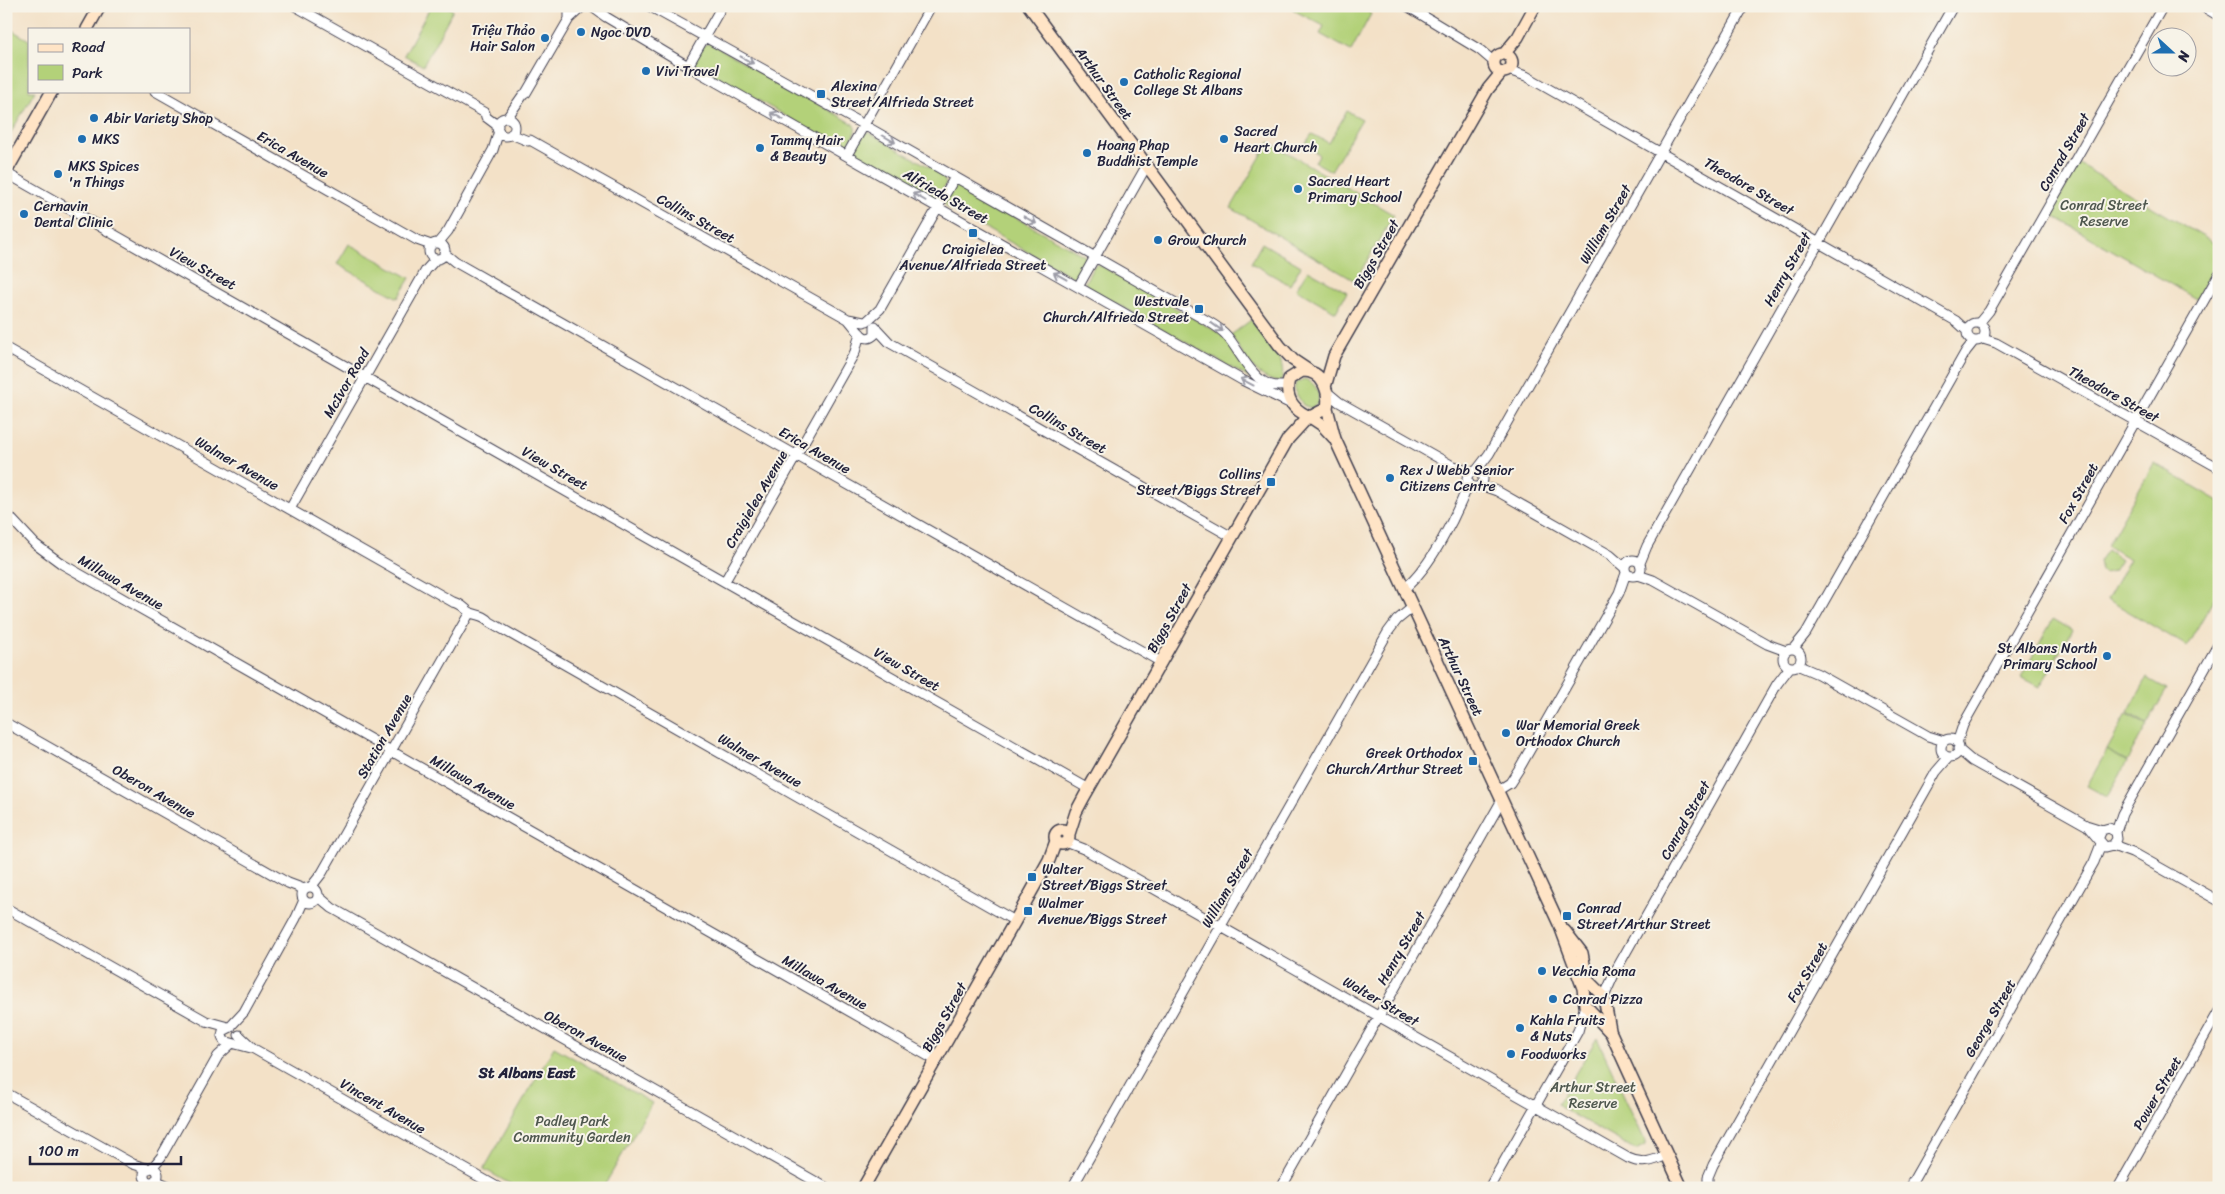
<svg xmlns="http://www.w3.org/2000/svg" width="2225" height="1194" viewBox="0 0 2225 1194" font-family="Sriracha,sans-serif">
	<rect width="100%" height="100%" fill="#f7f3e8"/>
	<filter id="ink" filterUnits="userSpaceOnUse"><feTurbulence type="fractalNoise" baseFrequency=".02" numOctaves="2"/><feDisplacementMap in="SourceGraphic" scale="10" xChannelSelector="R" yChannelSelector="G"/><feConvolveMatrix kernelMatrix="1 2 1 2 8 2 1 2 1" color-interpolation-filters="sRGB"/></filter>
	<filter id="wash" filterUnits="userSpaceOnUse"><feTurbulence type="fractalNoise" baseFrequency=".0096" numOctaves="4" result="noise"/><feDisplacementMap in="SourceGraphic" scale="20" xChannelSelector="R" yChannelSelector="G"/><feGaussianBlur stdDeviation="1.12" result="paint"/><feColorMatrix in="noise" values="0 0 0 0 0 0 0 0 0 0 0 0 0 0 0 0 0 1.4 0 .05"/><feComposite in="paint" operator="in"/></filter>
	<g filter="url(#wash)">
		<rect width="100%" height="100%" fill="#f3e1c7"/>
		<path fill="#b3d179" stroke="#6a7a5a" d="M 431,6 L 446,6 L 453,10 L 423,66 L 404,55 Z
			M 1291,6 L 1361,6 L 1371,14 L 1351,51 L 1320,34 L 1324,26 L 1295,11 Z
			M 6,27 L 29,40 L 29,91 L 35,91 L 6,141 Z
			M 710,43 L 852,123 C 860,131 851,139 847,147 L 842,148 L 696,65 L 694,60 L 704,45 Z
			M 1347,111 L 1362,119 L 1331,171 L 1315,162 L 1319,155 L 1305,144 L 1312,134 L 1329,143 Z
			M 868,132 L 942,174 L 946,184 L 937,200 L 931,199 L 853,154 L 864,133 Z
			M 1269,142 L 1394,215 L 1355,281 L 1231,208 Z
			M 2079,164 L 2219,246 L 2219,260 L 2196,299 L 2050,214 Z
			M 959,186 L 1085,256 L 1087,263 L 1078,280 L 947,207 L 944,203 L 953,188 Z
			M 1262,243 L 1301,266 L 1290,285 L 1251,263 Z
			M 349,244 L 410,278 L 398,298 L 337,264 Z
			M 1098,264 L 1219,333 L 1227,341 L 1242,365 L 1274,389 L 1273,391 L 1087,287 L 1085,282 L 1094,266 Z
			M 1308,270 L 1347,292 L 1336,312 L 1296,289 Z
			M 1251,320 C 1256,327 1261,331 1267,337 C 1276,346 1288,371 1280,382 C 1255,380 1243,354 1231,335 Z
			M 1304,379 C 1314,381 1321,392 1318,403 L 1311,408 L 1303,405 L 1294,390 L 1296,383 Z
			M 2154,463 L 2219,501 L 2219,590 L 2187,646 L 2107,599 L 2130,559 L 2107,546 Z
			M 2107,550 L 2121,560 L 2114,571 L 2104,573 L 2101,571 L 2099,561 Z
			M 2053,619 L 2072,630 L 2040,687 L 2021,677 Z
			M 2147,678 L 2167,689 L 2147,724 L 2128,713 Z
			M 2127,714 L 2147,725 L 2127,761 L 2107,750 Z
			M 2107,750 L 2127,762 L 2107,797 L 2087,786 Z
			M 1597,1038 L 1645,1141 L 1645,1145 L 1636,1150 L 1560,1107 L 1557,1104 Z
			M 554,1047 L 652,1103 L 603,1188 L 517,1188 L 484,1169 Z"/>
	</g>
	<g filter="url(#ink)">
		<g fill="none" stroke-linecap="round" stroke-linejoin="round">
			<defs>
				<path id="street" d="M 295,6 L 485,113 L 486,117 L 498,126
					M 569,6 L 569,19
					M 591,6 L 606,17 L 688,66 L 1242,380 L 1291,404
					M 649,6 L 864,125 L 1209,322 C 1216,326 1222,330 1227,336 C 1243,355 1256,393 1287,385
					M 1407,6 L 1480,50 L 1494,62
					M 2202,6 L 2219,16
					M 688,66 L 722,6
					M 1508,70 L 1526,76 L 1956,321 L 1967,331
					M 155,91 L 417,240 L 431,245
					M497 127a9 9 0 1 1 18 0a9 9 0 1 1-18 0Z
					M 507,118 L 523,95 L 526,93 L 569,19 L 583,6
					M 511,134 L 528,141 L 530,140 L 848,319 L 864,322
					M 847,155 L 931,6
					M 6,173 L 1089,789
					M 438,243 L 448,231 L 493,150 L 499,131
					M429 251a8 8 0 1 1 16 0a8 8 0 1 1-16 0Z
					M 444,253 L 455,262 L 1161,662
					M 1078,287 L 1147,165
					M 848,319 C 856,327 864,346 875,334 L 875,326
					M 867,321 L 880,309 L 955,177
					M1967 332a9 9 0 1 1 18 0a9 9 0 1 1-18 0Z
					M 1979,323 L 1989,311 L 2163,6
					M 876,328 L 890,343 L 1232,537
					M 1983,339 L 1996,343 L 2219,468
					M 6,348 L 453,602 C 462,603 464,609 471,613 C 479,616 484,615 490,622 L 1015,921
					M 1327,392 L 1339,402 L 1451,465 L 1472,472
					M 1476,471 L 1489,454 L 1744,6
					M1467 479a8 8 0 1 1 16 0a8 8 0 1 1-16 0Z
					M 1480,485 L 1497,491 L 1610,555 L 1625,568
					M 290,509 L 426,270 L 436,259
					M 6,513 L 35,544 L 62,564 L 937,1061
					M1625 568a8 8 0 1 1 16 0a8 8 0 1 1-16 0Z
					M 1640,563 L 1647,546 L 1953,6
					M 1638,575 L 1653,580 L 1767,644 L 1786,651
					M 725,581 L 855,352 L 860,333
					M 1404,589 C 1431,567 1456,516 1469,483
					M 1793,649 L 1806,633 L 1966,351 L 1974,341
					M1783 658a9 9 0 1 1 18 0a9 9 0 1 1-18 0Z
					M 1797,665 L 1818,674 L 1928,736 L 1944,741
					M 6,723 L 288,883 L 304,889
					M1941 748a9 9 0 1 1 18 0a9 9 0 1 1-18 0Z
					M 1957,743 L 1963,725 L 2219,274
					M 1958,749 L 1972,761 L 2086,825 L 2102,830
					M 1497,791 L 1510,783 L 1519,769 L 1619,593 L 1626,573
					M 2089,828 L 2105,847 L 2113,845 L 2117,839 L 2116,832 L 2109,828 L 2102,830 L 2099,837
					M 2116,832 L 2122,814 L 2219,643
					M 1066,842 L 1084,849 L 1628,1158 C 1642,1165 1653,1161 1667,1155
					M 2113,845 L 2132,852 L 2219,901
					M302 895a8 8 0 1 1 16 0a8 8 0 1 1-16 0Z
					M 311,887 L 322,873 L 470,612
					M 318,896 L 332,908 L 827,1188
					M 6,908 L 206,1021 L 228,1027
					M 1604,997 L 1616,970 L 1777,684 L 1790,667
					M 230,1027 L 244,1012 L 296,918 L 304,900
					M 231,1027 L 223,1031 L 222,1036 L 224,1041 L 251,1048
					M 239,1035 L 254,1049 L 499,1188
					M 6,1093 L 133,1164 L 149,1169
					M 152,1168 L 161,1157 L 218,1056 L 231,1044
					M144 1175a7 7 0 1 1 14 0a7 7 0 1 1-14 0Z
					M 155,1180 L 173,1188
					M 1072,1188 L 1388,632 L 1397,620 L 1413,607
					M 1281,1188 L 1502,800
					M 1489,1188 L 1578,1031 L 1585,1005
					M 1708,1188 L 1708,1177 L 1713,1165 L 1936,772 L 1949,757
					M 1909,1188 L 2094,862 L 2101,844
					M 2118,1188 L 2219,1011"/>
				<path id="secondary" d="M 1029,6 L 1280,346 L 1293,360 L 1308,370
					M 87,29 L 100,6
					M 1504,54 L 1518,37 L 1535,6
					M1494 63a9 9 0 1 1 18 0a9 9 0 1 1-18 0Z
					M 6,172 L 52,91
					M 1302,371 C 1322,370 1330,391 1327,408 L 1310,417 C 1293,410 1284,398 1289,379 Z
					M 1325,387 L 1334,356 L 1488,89 L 1502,72
					M 1327,408 L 1335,439 L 1560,926 L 1583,988 L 1585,1005 L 1611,1033 L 1682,1188
					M 1310,417 L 1322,425 L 1334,438
					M1055 837a7 7 0 1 1 14 0a7 7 0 1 1-14 0Z
					M 1069,834 L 1076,812 L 1084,797 L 1288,439 L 1309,416
					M 1565,931 L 1582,953 L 1587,980 L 1604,997 L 1610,1030
					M 863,1188 L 1015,921 L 1049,860 L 1056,841"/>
			</defs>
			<use href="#street" stroke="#413f50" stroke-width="11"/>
			<use href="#secondary" stroke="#413f50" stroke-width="14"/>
			<use href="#street" stroke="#fff" stroke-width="9"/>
			<use href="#secondary" stroke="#ffe4c6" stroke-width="11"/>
		</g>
		<defs><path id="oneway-shaft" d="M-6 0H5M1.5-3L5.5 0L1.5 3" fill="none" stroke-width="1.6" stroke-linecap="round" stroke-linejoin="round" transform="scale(1.25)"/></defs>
		<g stroke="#9c9ca7">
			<use href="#oneway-shaft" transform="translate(747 60) rotate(29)"/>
			<use href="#oneway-shaft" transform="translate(777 116) rotate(-151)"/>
			<use href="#oneway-shaft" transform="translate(889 139) rotate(30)"/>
			<use href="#oneway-shaft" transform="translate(919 197) rotate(-150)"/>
			<use href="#oneway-shaft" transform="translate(1030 220) rotate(30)"/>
			<use href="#oneway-shaft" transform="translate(1060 276) rotate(-151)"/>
			<use href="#oneway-shaft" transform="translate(1217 327) rotate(36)"/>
			<use href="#oneway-shaft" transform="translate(1247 382) rotate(-152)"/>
		</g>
	</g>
	<g fill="#1f6fb2" stroke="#f7f3e8" stroke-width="2">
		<circle cx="581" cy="32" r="5"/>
		<circle cx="545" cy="38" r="5"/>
		<circle cx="646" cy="71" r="5"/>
		<circle cx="1124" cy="82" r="5"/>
		<rect x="816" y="89" width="10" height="10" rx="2.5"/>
		<circle cx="94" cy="118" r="5"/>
		<circle cx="82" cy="139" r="5"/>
		<circle cx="1224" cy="139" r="5"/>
		<circle cx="760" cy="148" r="5"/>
		<circle cx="1087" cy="153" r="5"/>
		<circle cx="58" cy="174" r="5"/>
		<circle cx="1298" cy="189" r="5"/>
		<circle cx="24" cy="214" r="5"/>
		<rect x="968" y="228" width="10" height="10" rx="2.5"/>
		<circle cx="1158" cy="240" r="5"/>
		<rect x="1194" y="304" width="10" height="10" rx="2.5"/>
		<circle cx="1390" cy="478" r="5"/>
		<rect x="1266" y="477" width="10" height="10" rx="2.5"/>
		<circle cx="2107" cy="656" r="5"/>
		<circle cx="1506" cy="733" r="5"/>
		<rect x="1468" y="756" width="10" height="10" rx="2.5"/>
		<rect x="1027" y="872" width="10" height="10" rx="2.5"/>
		<rect x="1023" y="906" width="10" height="10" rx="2.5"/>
		<rect x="1562" y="911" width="10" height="10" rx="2.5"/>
		<circle cx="1542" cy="971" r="5"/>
		<circle cx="1553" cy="999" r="5"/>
		<circle cx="1520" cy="1028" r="5"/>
		<circle cx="1511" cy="1054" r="5"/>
	</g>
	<g text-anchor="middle" stroke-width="4" stroke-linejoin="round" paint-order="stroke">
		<g font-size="14" fill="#22223b" stroke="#f7f3e8" text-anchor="start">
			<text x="535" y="35" text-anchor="end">Triệu Thảo<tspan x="535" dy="16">Hair Salon</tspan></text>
			<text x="591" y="37">Ngoc DVD</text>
			<text x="656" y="76">Vivi Travel</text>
			<text x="1134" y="79">Catholic Regional<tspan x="1134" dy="16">College St Albans</tspan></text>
			<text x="831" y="91">Alexina<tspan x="831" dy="16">Street/Alfrieda Street</tspan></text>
			<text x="104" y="123">Abir Variety Shop</text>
			<text x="1234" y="136">Sacred<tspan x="1234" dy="16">Heart Church</tspan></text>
			<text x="92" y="144">MKS</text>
			<text x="770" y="145">Tammy Hair<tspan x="770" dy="16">&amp; Beauty</tspan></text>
			<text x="1097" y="150">Hoang Phap<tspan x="1097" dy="16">Buddhist Temple</tspan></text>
			<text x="68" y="171">MKS Spices<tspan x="68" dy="16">'n Things</tspan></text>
			<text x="1308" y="186">Sacred Heart<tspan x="1308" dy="16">Primary School</tspan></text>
			<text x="34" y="211">Cernavin<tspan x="34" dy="16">Dental Clinic</tspan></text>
			<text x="1168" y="245">Grow Church</text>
			<text x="973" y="254" text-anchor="middle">Craigielea<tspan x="973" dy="16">Avenue/Alfrieda Street</tspan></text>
			<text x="1189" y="306" text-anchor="end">Westvale<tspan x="1189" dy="16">Church/Alfrieda Street</tspan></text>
			<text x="1400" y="475">Rex J Webb Senior<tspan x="1400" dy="16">Citizens Centre</tspan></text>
			<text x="1261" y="479" text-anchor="end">Collins<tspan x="1261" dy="16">Street/Biggs Street</tspan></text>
			<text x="2097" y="653" text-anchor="end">St Albans North<tspan x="2097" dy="16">Primary School</tspan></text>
			<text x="1516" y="730">War Memorial Greek<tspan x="1516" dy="16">Orthodox Church</tspan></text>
			<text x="1463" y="758" text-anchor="end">Greek Orthodox<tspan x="1463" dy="16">Church/Arthur Street</tspan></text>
			<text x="1042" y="874">Walter<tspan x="1042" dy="16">Street/Biggs Street</tspan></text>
			<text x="1038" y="908">Walmer<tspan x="1038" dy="16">Avenue/Biggs Street</tspan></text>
			<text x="1577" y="913">Conrad<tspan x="1577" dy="16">Street/Arthur Street</tspan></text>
			<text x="1552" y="976">Vecchia Roma</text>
			<text x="1563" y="1004">Conrad Pizza</text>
			<text x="1530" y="1025">Kahla Fruits<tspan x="1530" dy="16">&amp; Nuts</tspan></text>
			<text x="1521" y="1059">Foodworks</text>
		</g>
		<g font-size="14" fill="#22223b" stroke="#f7f3e8">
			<text transform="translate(1104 83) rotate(54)" y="5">Arthur Street</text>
			<text transform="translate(2064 152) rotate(-60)" y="5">Conrad Street</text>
			<text transform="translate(293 154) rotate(30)" y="5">Erica Avenue</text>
			<text transform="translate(1749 186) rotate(30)" y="5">Theodore Street</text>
			<text transform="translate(946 196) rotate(30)" y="5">Alfrieda Street</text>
			<text transform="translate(696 218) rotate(29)" y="5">Collins Street</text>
			<text transform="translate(1605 224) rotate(-60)" y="5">William Street</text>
			<text transform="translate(1376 254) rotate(-60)" y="5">Biggs Street</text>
			<text transform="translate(203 268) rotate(29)" y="5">View Street</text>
			<text transform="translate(1787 269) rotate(-61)" y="5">Henry Street</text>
			<text transform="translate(346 383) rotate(-60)" y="5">McIvor Road</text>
			<text transform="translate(2114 394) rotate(29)" y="5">Theodore Street</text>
			<text transform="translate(1068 428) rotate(30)" y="5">Collins Street</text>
			<text transform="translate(815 450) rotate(30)" y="5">Erica Avenue</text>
			<text transform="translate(237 463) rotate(30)" y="5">Walmer Avenue</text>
			<text transform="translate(555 468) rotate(30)" y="5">View Street</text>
			<text transform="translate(2078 493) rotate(-61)" y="5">Fox Street</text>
			<text transform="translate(756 499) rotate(-60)" y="5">Craigielea Avenue</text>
			<text transform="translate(121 582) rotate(30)" y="5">Millawa Avenue</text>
			<text transform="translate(1169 618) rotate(-61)" y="5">Biggs Street</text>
			<text transform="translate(907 669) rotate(30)" y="5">View Street</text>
			<text transform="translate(1461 676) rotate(65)" y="5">Arthur Street</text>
			<text transform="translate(384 736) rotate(-60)" y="5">Station Avenue</text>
			<text transform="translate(760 760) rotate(30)" y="5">Walmer Avenue</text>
			<text transform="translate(473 782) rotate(30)" y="5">Millawa Avenue</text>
			<text transform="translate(154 791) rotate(30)" y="5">Oberon Avenue</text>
			<text transform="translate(1685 820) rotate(-61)" y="5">Conrad Street</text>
			<text transform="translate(1227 888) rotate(-60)" y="5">William Street</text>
			<text transform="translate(1401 948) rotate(-60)" y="5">Henry Street</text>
			<text transform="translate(1807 972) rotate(-60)" y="5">Fox Street</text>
			<text transform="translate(825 982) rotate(30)" y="5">Millawa Avenue</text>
			<text transform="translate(1381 1001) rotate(30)" y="5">Walter Street</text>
			<text transform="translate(944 1017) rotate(-61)" y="5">Biggs Street</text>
			<text transform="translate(1990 1018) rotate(-60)" y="5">George Street</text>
			<text transform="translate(586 1036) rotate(29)" y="5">Oberon Avenue</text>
			<text transform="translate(2157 1093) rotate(-60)" y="5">Power Street</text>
			<text transform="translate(383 1106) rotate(30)" y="5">Vincent Avenue</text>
		</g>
		<g font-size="14" fill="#4e574e" stroke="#f7f3e8">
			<text x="2104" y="210">Conrad Street<tspan x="2104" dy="16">Reserve</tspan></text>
			<text x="1593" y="1092">Arthur Street<tspan x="1593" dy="16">Reserve</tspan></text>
			<text x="572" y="1126">Padley Park<tspan x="572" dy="16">Community Garden</tspan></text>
		</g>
		<g font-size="15" font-weight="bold" fill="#22223b" stroke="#f7f3e8">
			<text x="527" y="1078">St Albans East</text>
		</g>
	</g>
	<rect width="2225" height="1194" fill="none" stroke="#f7f3e8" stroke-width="25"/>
	<rect x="28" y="28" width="162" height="65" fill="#f7f3e8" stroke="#a29fa3"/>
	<rect x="38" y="44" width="25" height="8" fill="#ffe4c6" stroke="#a29fa3"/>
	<text x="72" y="52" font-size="15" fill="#22223b">Road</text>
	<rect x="38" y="65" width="25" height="15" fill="#b3d179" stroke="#a29fa3"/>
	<text x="72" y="78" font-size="15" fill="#22223b">Park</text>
	<g transform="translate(2172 52) rotate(111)"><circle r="24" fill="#f7f3e8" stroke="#a29fa3"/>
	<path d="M0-4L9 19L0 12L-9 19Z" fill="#1f6fb2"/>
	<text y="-8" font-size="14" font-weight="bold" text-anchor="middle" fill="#22223b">N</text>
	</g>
	<path d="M30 1156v8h151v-8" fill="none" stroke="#22223b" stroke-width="2.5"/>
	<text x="38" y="1156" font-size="15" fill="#22223b" stroke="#f7f3e8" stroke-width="4" paint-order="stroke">100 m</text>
</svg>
